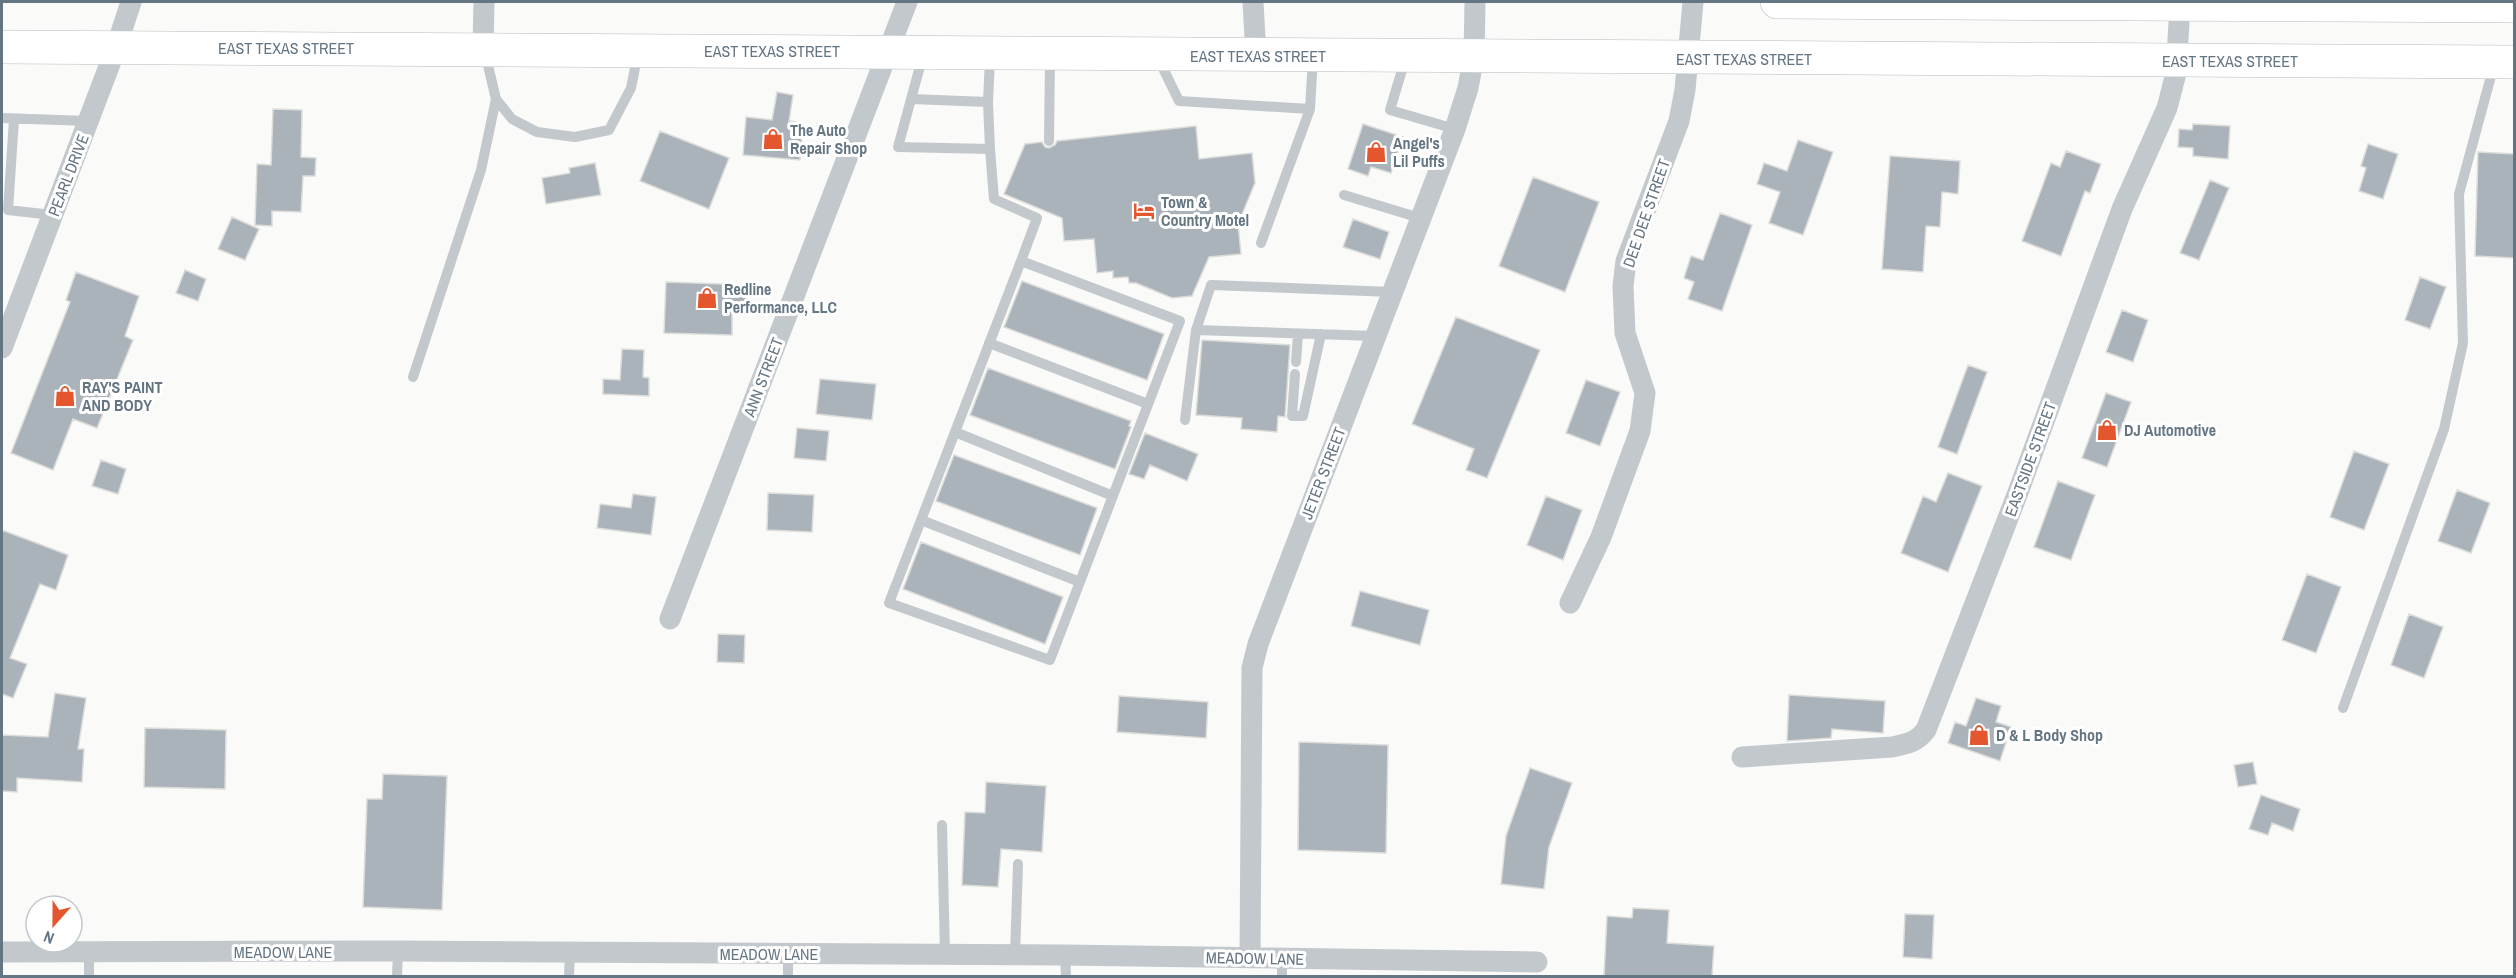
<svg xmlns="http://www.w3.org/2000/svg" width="2516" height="978" viewBox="0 0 2516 978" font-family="'Archivo Narrow',sans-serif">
	<rect width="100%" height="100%" fill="#fafaf8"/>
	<path fill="#aab3b9" stroke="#dcdcda" stroke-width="1.5" d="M 777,92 L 793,95 L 789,121 L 803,123 L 800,160 L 743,155 L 746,117 L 772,120 Z
		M 273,109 L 302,110 L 301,157 L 316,158 L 315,176 L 303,176 L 301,212 L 272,211 L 272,226 L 255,225 L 257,164 L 271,165 Z
		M 1363,124 L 1403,137 L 1391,173 L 1371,167 L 1368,176 L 1348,169 Z
		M 2193,124 L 2230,126 L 2228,159 L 2193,156 L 2193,148 L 2178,147 L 2179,129 L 2192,130 Z
		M 1196,126 L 1199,159 L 1252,153 L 1255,183 L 1238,224 L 1241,254 L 1209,257 L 1192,296 L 1172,298 L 1136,283 L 1129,283 L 1128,277 L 1113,278 L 1113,271 L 1097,273 L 1094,239 L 1064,241 L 1062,218 L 1004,194 L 1025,144 L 1042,142 L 1045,147 L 1049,148 L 1055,145 L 1057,141 Z
		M 660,131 L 729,158 L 709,209 L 640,181 Z
		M 1798,140 L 1833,152 L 1803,235 L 1769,223 L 1780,192 L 1757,184 L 1764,163 L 1787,171 Z
		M 2368,144 L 2398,154 L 2383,199 L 2359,191 L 2366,168 L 2361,166 Z
		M 2066,151 L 2101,164 L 2090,193 L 2085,191 L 2061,256 L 2022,241 L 2051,163 L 2060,167 Z
		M 2478,152 L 2514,154 L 2514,258 L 2475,256 Z
		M 1890,156 L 1960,161 L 1958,194 L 1942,192 L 1940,227 L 1926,226 L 1923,272 L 1882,269 Z
		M 595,163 L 601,195 L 546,204 L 542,178 L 570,173 L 569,168 Z
		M 1533,177 L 1599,202 L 1565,292 L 1499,266 Z
		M 2210,180 L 2229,188 L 2199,260 L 2180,253 Z
		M 1720,213 L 1752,225 L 1722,311 L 1688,299 L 1694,282 L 1684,278 L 1691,256 L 1703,260 Z
		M 232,217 L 259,229 L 245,260 L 218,249 Z
		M 1353,219 L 1389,232 L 1380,259 L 1343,247 Z
		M 185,270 L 206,279 L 198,301 L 176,293 Z
		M 76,272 L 139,296 L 125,336 L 133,340 L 97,428 L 73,419 L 53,470 L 11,453 L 70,302 L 66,300 Z
		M 2420,277 L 2446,287 L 2430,329 L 2405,320 Z
		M 1022,281 L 1164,334 L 1147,380 L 1004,327 Z
		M 666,282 L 749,285 L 748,311 L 732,310 L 732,335 L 664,333 Z
		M 2122,310 L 2148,320 L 2133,362 L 2106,352 Z
		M 1456,317 L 1540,350 L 1487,478 L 1466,470 L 1474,449 L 1412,424 Z
		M 1202,340 L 1290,345 L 1285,417 L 1278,416 L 1277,432 L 1241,429 L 1242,418 L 1196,415 Z
		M 622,349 L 644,350 L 643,377 L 649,378 L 649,396 L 603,394 L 603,379 L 620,380 Z
		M 1968,365 L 1987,372 L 1957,454 L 1938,447 Z
		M 988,368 L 1131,421 L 1129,426 L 1131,427 L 1115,469 L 970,415 Z
		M 820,379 L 876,384 L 872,420 L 816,414 Z
		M 1586,380 L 1620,392 L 1600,446 L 1566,433 Z
		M 2106,393 L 2131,402 L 2107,467 L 2082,458 Z
		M 797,428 L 829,431 L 826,461 L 794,458 Z
		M 1145,433 L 1198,454 L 1187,481 L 1150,465 L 1144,479 L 1129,474 Z
		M 2354,451 L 2389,464 L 2364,530 L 2330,517 Z
		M 954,455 L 1097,508 L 1080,555 L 936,501 Z
		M 101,460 L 126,469 L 118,494 L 92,486 Z
		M 1948,473 L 1982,486 L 1948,572 L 1901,553 L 1923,496 L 1936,502 Z
		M 2058,481 L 2095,495 L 2071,560 L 2034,547 Z
		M 2457,490 L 2490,503 L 2471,553 L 2438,541 Z
		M 768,493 L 814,495 L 812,532 L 767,530 Z
		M 633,494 L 656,497 L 651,535 L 597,528 L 600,504 L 631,508 Z
		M 1546,496 L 1582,510 L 1563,560 L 1527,545 Z
		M 2,530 L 68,555 L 56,590 L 40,584 L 10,658 L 27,664 L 13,698 L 2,694 Z
		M 921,542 L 1063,597 L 1045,644 L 903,589 Z
		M 2307,574 L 2341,587 L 2316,653 L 2282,640 Z
		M 1360,591 L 1429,610 L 1420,645 L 1351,626 Z
		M 2409,614 L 2443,627 L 2424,678 L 2391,665 Z
		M 718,634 L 745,635 L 744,663 L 717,662 Z
		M 55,693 L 86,698 L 78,749 L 84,749 L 82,782 L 17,778 L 17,792 L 2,791 L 2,735 L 48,737 Z
		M 1789,695 L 1885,701 L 1883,733 L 1832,729 L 1831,738 L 1787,741 Z
		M 1119,696 L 1208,702 L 1206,738 L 1117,732 Z
		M 1976,698 L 2001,706 L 1996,722 L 2011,727 L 2000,761 L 1948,743 L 1955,722 L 1966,726 Z
		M 145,728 L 226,730 L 225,789 L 144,787 Z
		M 1299,742 L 1388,745 L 1386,853 L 1298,850 Z
		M 2253,762 L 2257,784 L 2238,787 L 2234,765 Z
		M 1530,768 L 1572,783 L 1549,847 L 1544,889 L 1501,884 L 1506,836 Z
		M 383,774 L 447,776 L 442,910 L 363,907 L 367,799 L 382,799 Z
		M 986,782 L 1046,786 L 1042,852 L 1001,849 L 998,887 L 962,885 L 965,812 L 985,813 Z
		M 2261,795 L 2300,809 L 2293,831 L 2272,823 L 2268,835 L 2249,829 Z
		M 1633,908 L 1669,910 L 1667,943 L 1714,946 L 1712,976 L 1604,976 L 1607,916 L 1632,918 Z
		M 1905,914 L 1934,915 L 1932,959 L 1903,957 Z"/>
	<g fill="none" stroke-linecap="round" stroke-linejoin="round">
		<defs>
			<path id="primary" d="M 1777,2 L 2514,6
				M 2,47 L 2514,62"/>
		</defs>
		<use href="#primary" stroke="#b5babe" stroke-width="34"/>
		<path stroke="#c3c8cc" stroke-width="10" d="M 485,53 L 496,99 L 512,119 L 537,132 L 575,137 L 609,130 L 631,88 L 638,53
			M 923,55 L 898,147 L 990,149 L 994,199 L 1037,218 L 1021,261 L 889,603 L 1050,660 L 1180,321 L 1021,261
			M 1158,58 L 1179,101 L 1310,109 L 1261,243
			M 1405,60 L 1390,110 L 1455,129
			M 911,99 L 988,102 L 990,149
			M 988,102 L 990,57
			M 1310,109 L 1313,58
			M 2,118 L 88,121
			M 14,119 L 8,210 L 52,215
			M 1049,141 L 1050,58
			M 1344,195 L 1420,218
			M 1375,336 L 1196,330 L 1211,285 L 1392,292
			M 989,343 L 1148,404
			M 1296,362 L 1298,334
			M 1295,374 L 1292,416 L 1303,416 L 1321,334
			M 413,377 L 481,170 L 496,99
			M 1185,420 L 1196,330
			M 955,432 L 1113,496
			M 921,520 L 1080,582
			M 2343,708 L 2444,429 L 2463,343 L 2459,194 L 2494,65
			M 942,825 L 945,955
			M 89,953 L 89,976
			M 788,954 L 788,976
			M 1015,955 L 1018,864
			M 1065,955 L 1066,976
			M 397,976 L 398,951
			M 569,976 L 570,952
			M 1282,976 L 1282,959"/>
		<path stroke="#c3c8cc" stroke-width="21" d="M 1253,2 L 1256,56
			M 483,48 L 484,2
			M 2,348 L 116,48 L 131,2
			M 1570,603 L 1601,537 L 1640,431 L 1645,393 L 1625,333 L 1623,286 L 1626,261 L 1679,121 L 1685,90 L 1693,2
			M 670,619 L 907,2
			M 1742,757 L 1892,747 C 1907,744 1917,742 1926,730 L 2017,495 L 2122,209 L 2167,108 L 2176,73 L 2180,5
			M 2,952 L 398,951 L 1065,955 L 1537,962
			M 1250,958 L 1252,668 L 1258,644 L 1455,129 L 1468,88 L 1474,56 L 1475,2"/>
		<use href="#primary" stroke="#fff" stroke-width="33"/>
	</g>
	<defs>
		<symbol id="shop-bare" viewBox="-9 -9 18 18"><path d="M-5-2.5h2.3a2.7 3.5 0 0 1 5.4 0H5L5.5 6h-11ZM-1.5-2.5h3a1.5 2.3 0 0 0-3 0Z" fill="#e4572e" stroke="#fff" stroke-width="2.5" paint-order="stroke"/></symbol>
		<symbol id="hotel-bare" viewBox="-9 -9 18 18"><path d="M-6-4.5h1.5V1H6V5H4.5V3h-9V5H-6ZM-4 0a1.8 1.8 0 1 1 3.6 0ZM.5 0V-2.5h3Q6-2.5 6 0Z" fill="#e4572e" stroke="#fff" stroke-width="2.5" paint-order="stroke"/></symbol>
	</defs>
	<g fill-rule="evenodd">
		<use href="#shop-bare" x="758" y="124" width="30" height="30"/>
		<use href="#shop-bare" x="1361" y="137" width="30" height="30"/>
		<use href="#hotel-bare" x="1129" y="196" width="30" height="30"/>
		<use href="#shop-bare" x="692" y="283" width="30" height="30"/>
		<use href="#shop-bare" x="50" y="381" width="30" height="30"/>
		<use href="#shop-bare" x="2092" y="415" width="30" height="30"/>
		<use href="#shop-bare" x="1964" y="720" width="30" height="30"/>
	</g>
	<g text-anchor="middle" stroke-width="6" stroke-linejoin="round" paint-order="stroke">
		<g font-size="16" fill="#657683" stroke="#fff">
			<text x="286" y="54">EAST TEXAS STREET</text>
			<text x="772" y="57">EAST TEXAS STREET</text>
			<text x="1258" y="62">EAST TEXAS STREET</text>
			<text x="1744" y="65">EAST TEXAS STREET</text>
			<text x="2230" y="67">EAST TEXAS STREET</text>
			<text transform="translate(68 175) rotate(-69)" y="6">PEARL DRIVE</text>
			<text transform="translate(1646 213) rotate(-71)" y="6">DEE DEE STREET</text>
			<text transform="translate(763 377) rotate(-69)" y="6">ANN STREET</text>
			<text transform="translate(2030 459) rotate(-70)" y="6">EASTSIDE STREET</text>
			<text transform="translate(1323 473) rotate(-69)" y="6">JETER STREET</text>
			<text x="283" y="958">MEADOW LANE</text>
			<text x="769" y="960">MEADOW LANE</text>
			<text transform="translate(1255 958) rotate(1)" y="6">MEADOW LANE</text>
		</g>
		<g font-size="16" font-weight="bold" fill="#657683" stroke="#fff" text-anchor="start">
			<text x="790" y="136">The Auto<tspan x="790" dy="18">Repair Shop</tspan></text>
			<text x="1393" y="149">Angel's<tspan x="1393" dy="18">Lil Puffs</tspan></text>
			<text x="1161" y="208">Town &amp;<tspan x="1161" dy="18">Country Motel</tspan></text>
			<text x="724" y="295">Redline<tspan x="724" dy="18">Performance, LLC</tspan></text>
			<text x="82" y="393">RAY'S PAINT<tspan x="82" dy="18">AND BODY</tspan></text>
			<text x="2124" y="436">DJ Automotive</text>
			<text x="1996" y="741">D &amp; L Body Shop</text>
		</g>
	</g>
	<rect width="2516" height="978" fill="none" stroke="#657683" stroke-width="6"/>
	<g transform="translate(54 924) rotate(201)"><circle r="28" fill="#ffffff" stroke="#c1c8cd" stroke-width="1.5"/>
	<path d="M0-4.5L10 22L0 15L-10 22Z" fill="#e4572e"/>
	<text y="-9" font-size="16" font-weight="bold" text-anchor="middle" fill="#657683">N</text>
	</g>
</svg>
